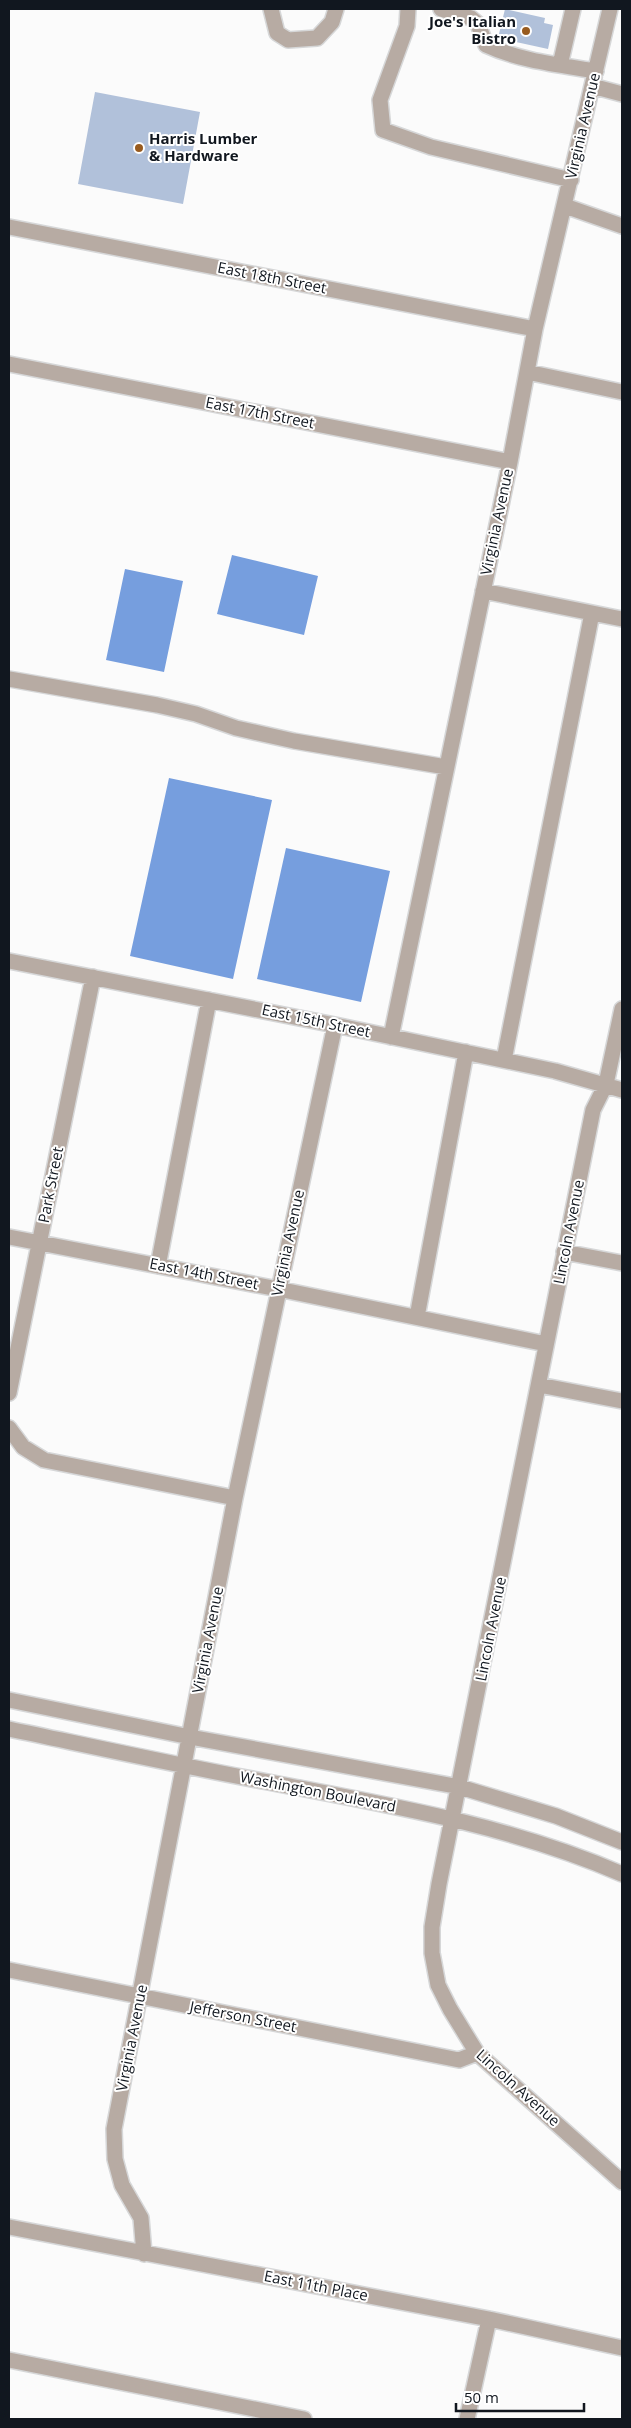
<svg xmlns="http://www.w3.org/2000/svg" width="631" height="2428" viewBox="0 0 631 2428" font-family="'Open Sans',sans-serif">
	<rect width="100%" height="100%" fill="#fbfbfb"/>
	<path fill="#769ede" d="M 232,555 L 318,576 L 304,635 L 217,614 Z
		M 125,569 L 183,581 L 164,672 L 106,660 Z
		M 169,778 L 272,800 L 233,979 L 130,956 Z
		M 286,848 L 390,871 L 361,1002 L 257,979 Z"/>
	<path fill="#b1c1da" d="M 505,9 L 545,18 L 544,23 L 553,25 L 548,49 L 498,38 Z
		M 95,92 L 200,112 L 183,204 L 78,184 Z"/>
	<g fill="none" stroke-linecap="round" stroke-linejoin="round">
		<defs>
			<path id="minor" d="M 271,9 L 277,33 L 288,40 L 317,38 L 332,22 L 336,9
				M 408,9 L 407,26 L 380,100 L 383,130 L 431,147 L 571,180
				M 441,9 L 471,18 L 478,24 L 486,45 C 520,61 560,65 596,71
				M 560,65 L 573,9
				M 592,86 L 622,94
				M 565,206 L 622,226
				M 9,227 L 535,329
				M 9,364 L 510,462
				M 527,372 L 622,392
				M 483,591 L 622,619
				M 9,679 L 157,705 L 196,714 L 236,728 L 294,741 L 446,767
				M 9,961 L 335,1025 L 555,1071 L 622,1090
				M 622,1009 L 606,1084 L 593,1110 L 439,1884 L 432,1927 L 432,1953 L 438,1985 L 450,2009 L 477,2053 L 622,2182
				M 391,1037 L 510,462 L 535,329 L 610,9
				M 504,1060 L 592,613
				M 9,1237 L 278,1289 L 546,1344
				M 564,1252 L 622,1263
				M 158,1266 L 209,1000
				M 417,1317 L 466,1052
				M 539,1385 L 622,1401
				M 9,1393 L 93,977
				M 9,1428 L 23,1447 L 44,1460 L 235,1498
				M 9,1700 L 190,1737 L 460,1787 L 556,1816 L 622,1842
				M 9,1729 C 95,1747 181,1766 268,1782 C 388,1805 509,1825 622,1874
				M 9,1970 L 459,2060 L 477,2053
				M 9,2227 L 489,2319 L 622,2348
				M 144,2254 L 141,2218 L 122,2185 L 115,2159 L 114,2129 L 235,1498 L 335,1025
				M 9,2360 L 304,2419
				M 467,2419 L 489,2319"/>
		</defs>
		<use href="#minor" stroke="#d6d7d8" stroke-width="18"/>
		<use href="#minor" stroke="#b7aba3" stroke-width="15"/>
	</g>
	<g fill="#985b1f" stroke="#fff" stroke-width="2">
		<circle cx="526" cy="31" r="5"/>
		<circle cx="139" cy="148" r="5"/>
	</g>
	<g text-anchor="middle" stroke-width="4" stroke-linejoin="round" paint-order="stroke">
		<g font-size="15" font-weight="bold" fill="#11171f" stroke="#fff" text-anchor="end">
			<text x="516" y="27">Joe's Italian<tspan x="516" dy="17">Bistro</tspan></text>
			<text x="149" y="144" text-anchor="start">Harris Lumber<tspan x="149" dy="17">&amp; Hardware</tspan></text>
		</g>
		<g font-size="15" fill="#11171f" stroke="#fff">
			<text transform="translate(583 126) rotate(-77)" y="5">Virginia Avenue</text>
			<text transform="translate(272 278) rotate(11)" y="5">East 18th Street</text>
			<text transform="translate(260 413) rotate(11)" y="5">East 17th Street</text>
			<text transform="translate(497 522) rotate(-78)" y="5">Virginia Avenue</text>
			<text transform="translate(316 1021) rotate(12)" y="5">East 15th Street</text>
			<text transform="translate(51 1185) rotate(-79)" y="5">Park Street</text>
			<text transform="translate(569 1232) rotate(-79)" y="5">Lincoln Avenue</text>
			<text transform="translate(288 1243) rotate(-78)" y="5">Virginia Avenue</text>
			<text transform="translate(204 1274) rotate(11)" y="5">East 14th Street</text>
			<text transform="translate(491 1629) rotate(-79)" y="5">Lincoln Avenue</text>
			<text transform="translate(208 1640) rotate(-79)" y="5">Virginia Avenue</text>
			<text transform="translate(318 1792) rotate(11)" y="5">Washington Boulevard</text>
			<text transform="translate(243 2017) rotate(11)" y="5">Jefferson Street</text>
			<text transform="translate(132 2038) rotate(-79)" y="5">Virginia Avenue</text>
			<text transform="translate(518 2088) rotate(42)" y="5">Lincoln Avenue</text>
			<text transform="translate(316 2286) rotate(11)" y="5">East 11th Place</text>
		</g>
	</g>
	<rect width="631" height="2428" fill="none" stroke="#11171f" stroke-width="20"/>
	<path d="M456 2403v8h128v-8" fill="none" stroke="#11171f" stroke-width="2.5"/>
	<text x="464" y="2403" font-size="15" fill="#11171f" stroke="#ffffff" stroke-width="4" paint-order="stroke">50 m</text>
</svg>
